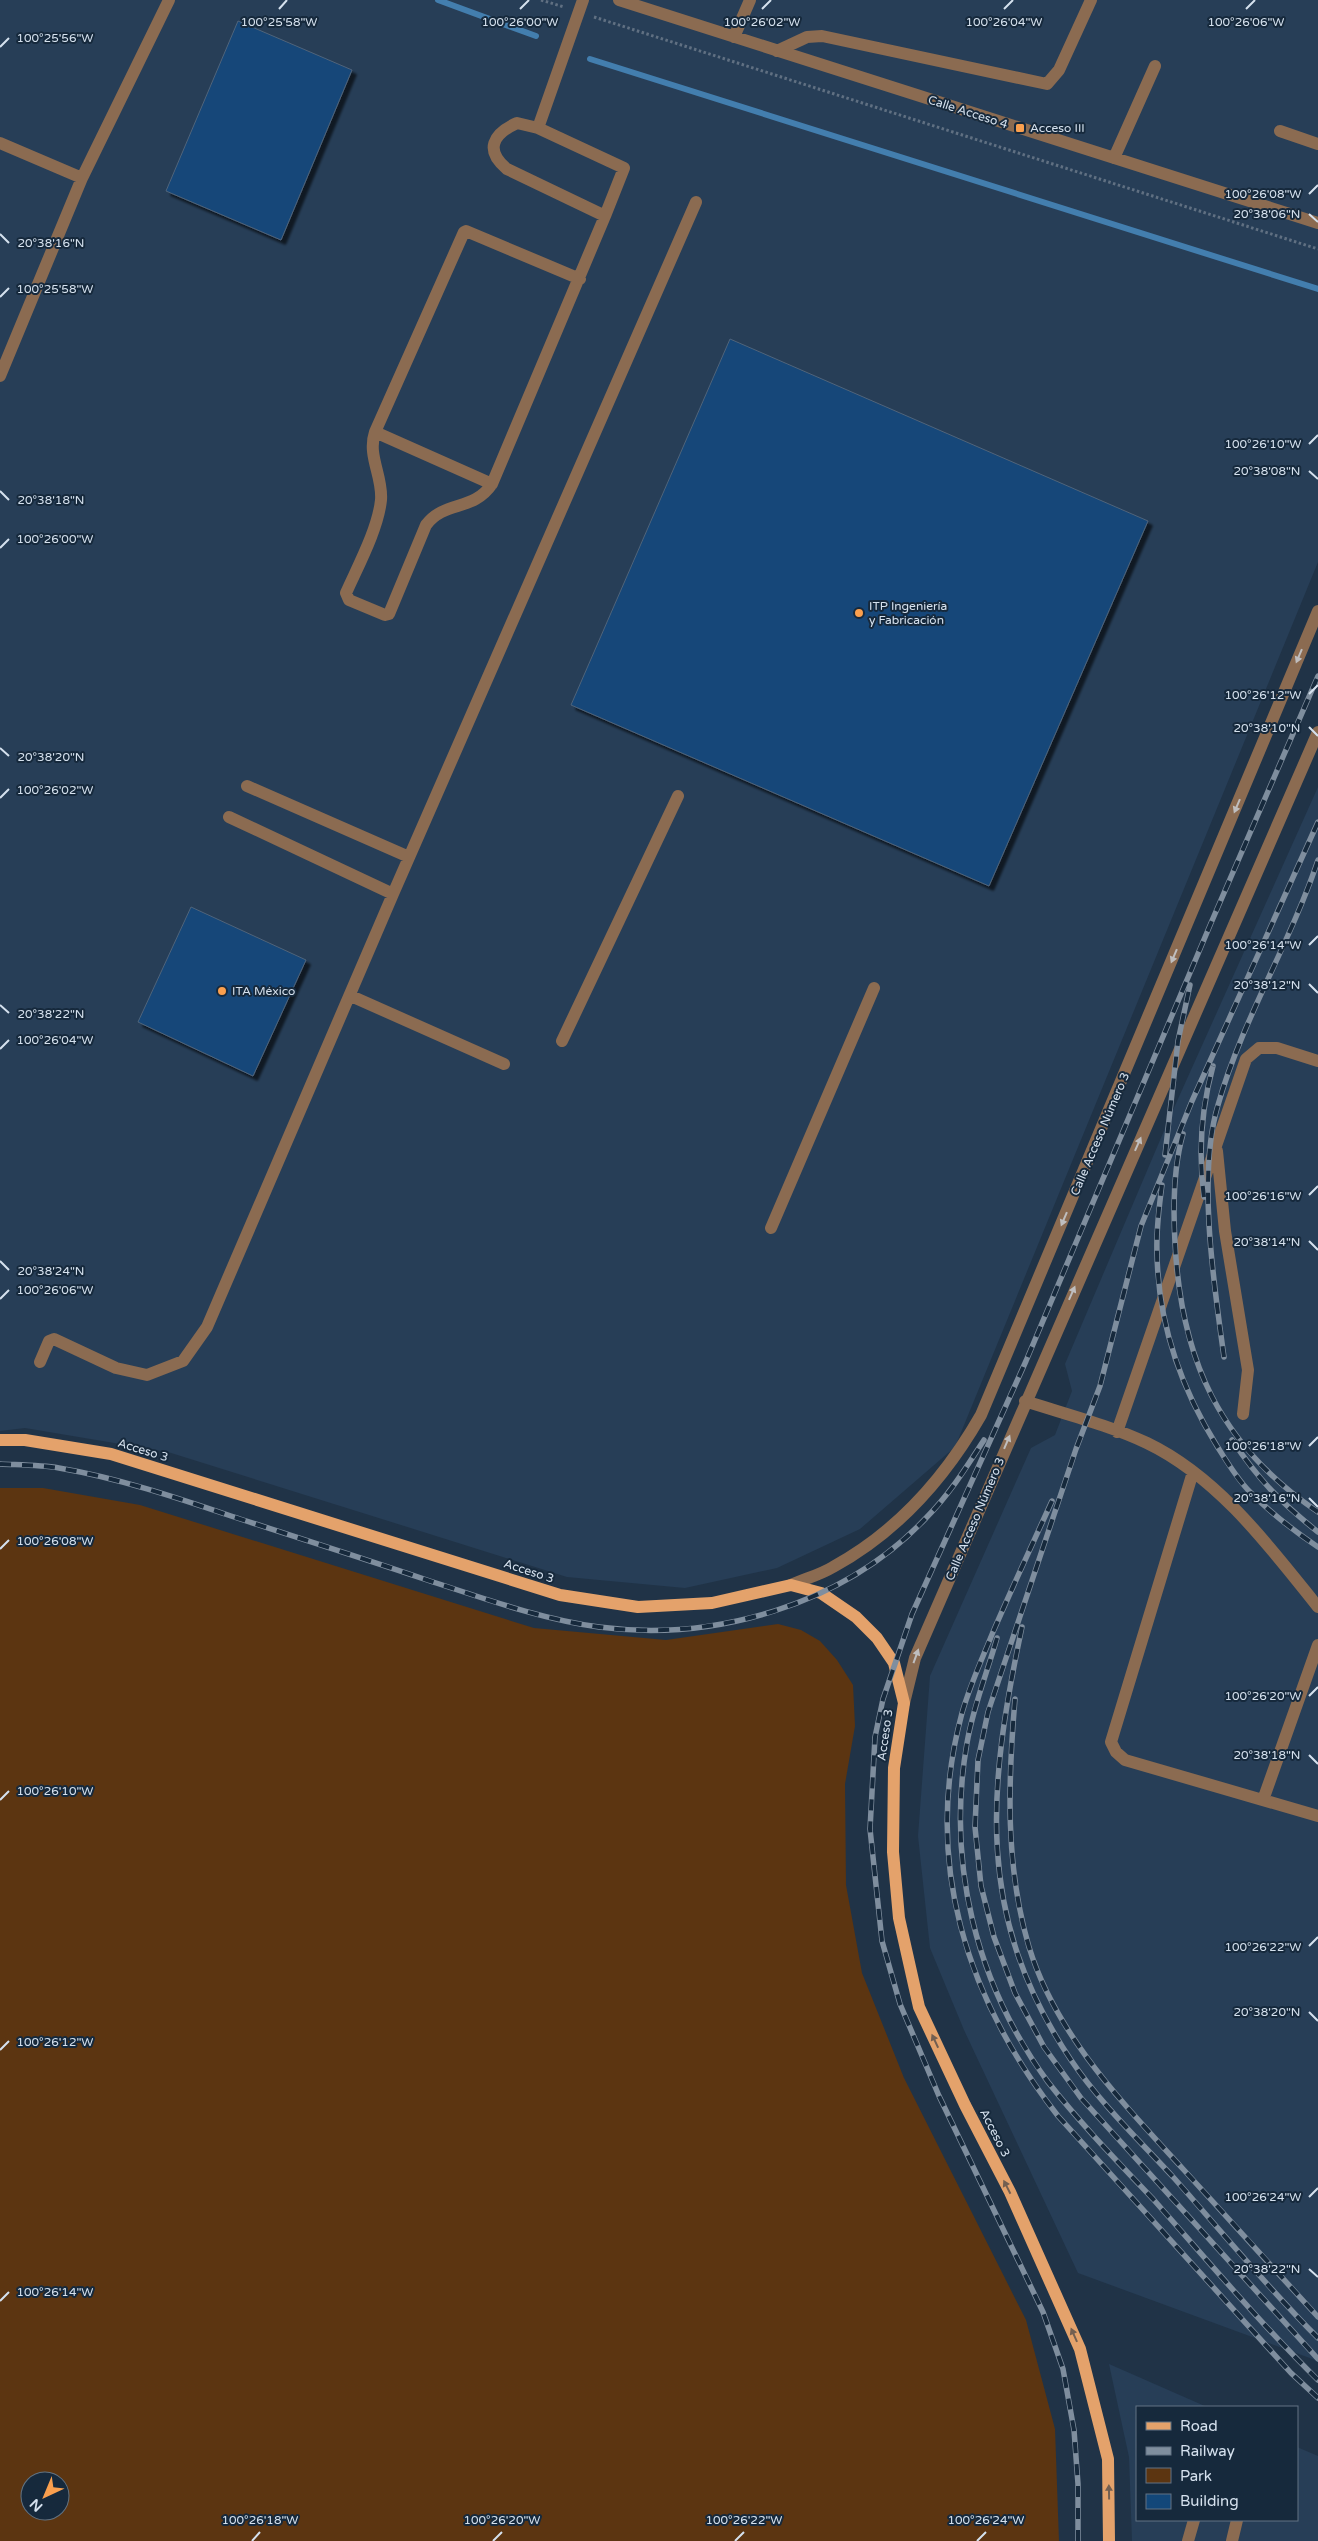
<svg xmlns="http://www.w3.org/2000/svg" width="1318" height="2541" viewBox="0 0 1318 2541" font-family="'Varela Round',sans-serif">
	<defs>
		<filter id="shadow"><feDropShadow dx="4.5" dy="4.5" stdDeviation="1" flood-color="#0009"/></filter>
	</defs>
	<rect width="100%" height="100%" fill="#203347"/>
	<path fill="#273e57" d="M 0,0 L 1318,0 L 1318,562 L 955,1447 L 860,1529 L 777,1568 L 685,1588 L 567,1577 L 168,1452 L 25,1428 L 0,1431 Z
		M 1318,787 L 1318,2361 L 1078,2273 L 964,2030 L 930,1948 L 918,1836 L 930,1676 L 1031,1448 L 1055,1435 L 1072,1391 L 1065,1364 L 1169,1119 Z
		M 1109,2364 L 1207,2407 L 1137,2407 L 1137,2520 L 1297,2520 L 1297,2447 L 1318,2456 L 1318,2541 L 1132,2541 L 1129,2457 Z"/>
	<path fill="#5c3511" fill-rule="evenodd" d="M 0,1488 L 43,1488 L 140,1505 L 534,1628 L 666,1640 L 778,1624 L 801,1630 L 820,1641 L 837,1660 L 853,1685 L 855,1726 L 845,1784 L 846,1885 L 862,1973 L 904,2078 L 1026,2320 L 1055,2429 L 1059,2541 L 0,2541 ZM 30,2481 L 60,2481 L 60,2511 L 30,2511 Z"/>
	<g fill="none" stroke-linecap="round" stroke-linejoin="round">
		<path stroke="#437eae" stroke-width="6" d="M 438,0 L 536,36
			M 590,59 L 1318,289"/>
	</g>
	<path fill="#134779" stroke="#50647b" filter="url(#shadow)" d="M 238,21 L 352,70 L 281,240 L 166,191 Z
		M 730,339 L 1148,521 L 989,886 L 571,705 Z
		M 191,907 L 306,960 L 253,1076 L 138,1022 Z"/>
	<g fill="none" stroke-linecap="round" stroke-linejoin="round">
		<path stroke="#607082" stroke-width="3" stroke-dasharray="2.5 2.5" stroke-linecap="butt" d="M 541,0 L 564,7
			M 594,17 L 1318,249"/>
		<path stroke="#8b6b51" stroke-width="12" d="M 619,0 L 1318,223
			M 734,37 L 750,0
			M 777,51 L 807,37 L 822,36 L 1047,84 L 1059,70 L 1091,0
			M 517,123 L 538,128 L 624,168 L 605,216 L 507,169 C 484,150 493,134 517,123 Z
			M 538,128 L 583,0
			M 1280,131 L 1318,144
			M 0,143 L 82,178
			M 1114,158 L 1155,66
			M 580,279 L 466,231 L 464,232 L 375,432 L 492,484 L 605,216
			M 0,376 L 82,178 L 169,0
			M 375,432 C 367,456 383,476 381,500 C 378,529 358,566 346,593 L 349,600 L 385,615 L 389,614 L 426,525 C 445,500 473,512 492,484
			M 247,786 L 409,857
			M 229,817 L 393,894
			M 351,996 L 504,1064
			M 562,1041 L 678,796
			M 1217,1151 L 1225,1231 L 1248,1370 L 1243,1414
			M 771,1228 L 874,988
			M 40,1362 L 49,1341 L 54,1339 L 116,1368 L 147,1375 L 183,1361 L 207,1327 L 393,894 L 696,202
			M 1025,1401 C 1065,1414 1109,1425 1147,1443 C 1218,1477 1270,1547 1318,1607
			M 1117,1432 L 1246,1059 L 1259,1048 L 1277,1048 L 1318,1061
			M 1193,1472 L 1111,1742 L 1116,1752 L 1125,1760 L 1318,1816
			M 791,1585 C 804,1579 820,1575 833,1567 C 897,1532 945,1478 981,1415 L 1318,611
			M 904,1703 L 915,1658 L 1318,732
			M 1263,1800 L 1318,1645
			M 1188,2541 L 1194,2520
			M 1232,2541 L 1237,2520"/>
		<path stroke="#e4a26b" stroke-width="12" d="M 0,1440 L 25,1440 L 111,1454 L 560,1595 L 638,1607 L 712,1603 L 791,1585 L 821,1593 L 856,1617 L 877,1638 L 894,1663 L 904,1703 L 894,1768 L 893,1852 L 899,1918 L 919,2007 L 965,2105 L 1010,2192 L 1080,2349 L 1108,2459 L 1109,2541"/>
		<defs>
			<path id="rail" d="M 1318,822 L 1192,1101 L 1141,1226 L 1100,1386 L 1076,1449 L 988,1712 L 978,1760 L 975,1827 L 981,1886 L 994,1937 L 1015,1993 L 1044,2047 L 1081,2098 L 1318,2359
				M 1183,1134 C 1173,1169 1173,1208 1175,1243 C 1181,1359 1219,1445 1318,1512
				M 1165,1155 L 1178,1041 L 1190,985
				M 1162,1185 C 1159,1207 1156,1230 1157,1253 C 1158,1322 1181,1388 1217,1446 C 1227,1462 1237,1479 1250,1492 C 1271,1513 1294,1531 1318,1547
				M 1204,1197 C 1198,1152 1201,1110 1213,1066
				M 1224,1357 C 1214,1285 1197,1175 1218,1105 C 1242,1020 1290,944 1318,860
				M 1232,1440 C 1259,1480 1280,1502 1318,1532
				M 0,1464 C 20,1465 40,1465 59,1468 C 118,1478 175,1497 231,1516 C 296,1537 362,1558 427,1580 C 483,1598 540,1619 599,1627 C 714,1642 844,1605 926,1518 C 949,1495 966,1468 984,1440
				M 1052,1501 C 1032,1545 1012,1588 993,1632 C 982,1659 970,1685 962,1713 C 922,1861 966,1998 1058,2116 L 1291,2373 L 1318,2398
				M 1022,1627 C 988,1787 974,1916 1071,2060 C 1100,2103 1139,2140 1174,2178 C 1221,2231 1267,2287 1318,2338
				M 997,1638 C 987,1673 973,1707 967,1743 C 946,1863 976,1984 1048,2082 C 1080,2123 1117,2161 1153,2199 C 1207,2260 1260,2323 1318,2380
				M 1015,1699 C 1008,1782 1005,1866 1029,1947 C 1056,2035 1122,2102 1183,2169 C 1228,2218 1273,2267 1318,2317
				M 1078,2541 L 1078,2484 L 1074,2430 L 1063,2369 L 1043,2312 L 939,2096 L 900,2004 L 882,1941 L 870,1829 L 875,1737 L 883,1699 L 912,1614 L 1026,1361 L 1211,923 L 1318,676"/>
		</defs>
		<use href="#rail" stroke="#7f8e9e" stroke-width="5.5"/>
		<use href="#rail" stroke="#16293c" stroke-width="4" stroke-dasharray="11" stroke-linecap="butt"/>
	</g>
	<defs><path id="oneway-solid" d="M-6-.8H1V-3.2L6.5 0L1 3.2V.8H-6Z" transform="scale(1.25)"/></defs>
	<g fill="#bfbebf">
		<use href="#oneway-solid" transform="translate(1299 656) rotate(113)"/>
		<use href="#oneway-solid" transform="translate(1237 806) rotate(113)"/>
		<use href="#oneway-solid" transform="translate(1174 956) rotate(113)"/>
		<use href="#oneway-solid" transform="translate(1138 1144) rotate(-66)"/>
		<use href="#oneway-solid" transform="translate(1064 1219) rotate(113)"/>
		<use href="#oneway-solid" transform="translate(1072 1293) rotate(-66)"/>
		<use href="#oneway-solid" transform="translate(1007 1442) rotate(-67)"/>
		<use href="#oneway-solid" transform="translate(916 1656) rotate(-70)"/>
	</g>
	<g fill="#735f51">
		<use href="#oneway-solid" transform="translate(935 2041) rotate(-115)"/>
		<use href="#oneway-solid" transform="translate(1007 2187) rotate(-117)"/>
		<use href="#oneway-solid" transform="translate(1074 2335) rotate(-114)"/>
		<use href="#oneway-solid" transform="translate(1109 2492) rotate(-91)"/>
	</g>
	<path fill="none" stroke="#d5e1ee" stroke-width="2" d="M 279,9 L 287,0M 520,9 L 529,0M 762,9 L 771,0M 1004,9 L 1013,0M 1246,9 L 1255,0M 0,47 L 9,38M 1309,194 L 1318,185M 1309,214 L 1318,222M 0,234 L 9,243M 0,297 L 9,288M 1309,444 L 1318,435M 1309,471 L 1318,479M 0,491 L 9,500M 0,548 L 9,539M 1309,694 L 1318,685M 1309,727 L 1318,736M 0,748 L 9,756M 0,798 L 9,789M 1309,945 L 1318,936M 1309,984 L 1318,993M 0,1005 L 9,1013M 0,1049 L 9,1040M 1309,1195 L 1318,1186M 1309,1241 L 1318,1250M 0,1261 L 9,1270M 0,1299 L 9,1290M 1309,1446 L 1318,1437M 1309,1498 L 1318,1507M 0,1549 L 9,1540M 1309,1696 L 1318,1687M 1309,1755 L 1318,1764M 0,1800 L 9,1791M 1309,1946 L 1318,1937M 1309,2012 L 1318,2021M 0,2050 L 9,2041M 1309,2197 L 1318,2188M 1309,2269 L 1318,2277M 0,2301 L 9,2292M 252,2541 L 260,2532M 493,2541 L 502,2532M 735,2541 L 744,2532M 977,2541 L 986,2532"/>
	<g fill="#fa9f4e" stroke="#16293c" stroke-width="2">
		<rect x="1015" y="123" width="10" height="10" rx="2.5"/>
		<circle cx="859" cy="613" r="5"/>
		<circle cx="222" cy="991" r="5"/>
	</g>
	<g text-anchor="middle" stroke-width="4" stroke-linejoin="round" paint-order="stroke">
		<g font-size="12" fill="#d5e1ee" stroke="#16293c">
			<text transform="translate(968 112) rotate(18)" y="4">Calle Acceso 4</text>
			<text transform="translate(1100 1134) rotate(-67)" y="4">Calle Acceso Número 3</text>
			<text transform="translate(143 1450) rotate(17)" y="4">Acceso 3</text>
			<text transform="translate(975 1519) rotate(-67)" y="4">Calle Acceso Número 3</text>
			<text transform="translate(529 1571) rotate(18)" y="4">Acceso 3</text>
			<text transform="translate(885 1735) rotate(-82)" y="4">Acceso 3</text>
			<text transform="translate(995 2133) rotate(63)" y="4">Acceso 3</text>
		</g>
		<g font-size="12" fill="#d5e1ee" stroke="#16293c" text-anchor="start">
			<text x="1030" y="132">Acceso III</text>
			<text x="869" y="610">ITP Ingeniería<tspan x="869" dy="14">y Fabricación</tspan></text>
			<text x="232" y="995">ITA México</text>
		</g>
	</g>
	<g font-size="12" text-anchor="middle" fill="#d5e1ee" stroke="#16293c" stroke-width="4" stroke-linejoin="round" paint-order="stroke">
		<text x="520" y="26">100°26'00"W</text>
		<text x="279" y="26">100°25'58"W</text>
		<text x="762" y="26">100°26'02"W</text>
		<text x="1004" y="26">100°26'04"W</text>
		<text x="1246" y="26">100°26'06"W</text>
		<text x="55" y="42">100°25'56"W</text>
		<text x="1263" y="198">100°26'08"W</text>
		<text x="1267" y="218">20°38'06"N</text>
		<text x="51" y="247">20°38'16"N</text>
		<text x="55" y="293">100°25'58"W</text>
		<text x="1263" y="448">100°26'10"W</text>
		<text x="1267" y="475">20°38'08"N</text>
		<text x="51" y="504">20°38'18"N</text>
		<text x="55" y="543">100°26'00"W</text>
		<text x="1263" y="699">100°26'12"W</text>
		<text x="1267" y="732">20°38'10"N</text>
		<text x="51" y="761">20°38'20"N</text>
		<text x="55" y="794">100°26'02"W</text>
		<text x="1263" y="949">100°26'14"W</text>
		<text x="1267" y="989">20°38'12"N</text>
		<text x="51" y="1018">20°38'22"N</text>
		<text x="55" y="1044">100°26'04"W</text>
		<text x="1263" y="1200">100°26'16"W</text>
		<text x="1267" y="1246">20°38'14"N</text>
		<text x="51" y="1275">20°38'24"N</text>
		<text x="55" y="1294">100°26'06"W</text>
		<text x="1263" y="1450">100°26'18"W</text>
		<text x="1267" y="1502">20°38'16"N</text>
		<text x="55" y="1545">100°26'08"W</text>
		<text x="1263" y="1700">100°26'20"W</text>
		<text x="1267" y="1759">20°38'18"N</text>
		<text x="55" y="1795">100°26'10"W</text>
		<text x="1263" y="1951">100°26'22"W</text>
		<text x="1267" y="2016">20°38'20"N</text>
		<text x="55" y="2046">100°26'12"W</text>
		<text x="1263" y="2201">100°26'24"W</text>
		<text x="1267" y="2273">20°38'22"N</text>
		<text x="55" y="2296">100°26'14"W</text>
		<text x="260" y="2524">100°26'18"W</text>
		<text x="502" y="2524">100°26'20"W</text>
		<text x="744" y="2524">100°26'22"W</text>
		<text x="986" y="2524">100°26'24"W</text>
	</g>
	<rect x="1136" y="2406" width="162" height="115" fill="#16293c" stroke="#627383"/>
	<rect x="1146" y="2422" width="25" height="8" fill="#e4a26b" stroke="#627383"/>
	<text x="1180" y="2431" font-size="15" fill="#d5e1ee">Road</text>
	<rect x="1146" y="2447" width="25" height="8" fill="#7f8e9e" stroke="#627383"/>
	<text x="1180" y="2456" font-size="15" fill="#d5e1ee">Railway</text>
	<rect x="1146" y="2468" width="25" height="15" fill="#5c3511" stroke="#627383"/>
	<text x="1180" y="2481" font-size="15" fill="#d5e1ee">Park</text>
	<rect x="1146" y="2494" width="25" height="15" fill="#134779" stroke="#627383"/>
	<text x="1180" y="2506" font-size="15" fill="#d5e1ee">Building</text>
	<g transform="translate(45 2496) rotate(224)"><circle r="24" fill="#16293c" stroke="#627383"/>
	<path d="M0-4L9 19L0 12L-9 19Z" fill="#fa9f4e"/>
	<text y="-8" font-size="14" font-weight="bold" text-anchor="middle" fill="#d5e1ee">N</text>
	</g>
</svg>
